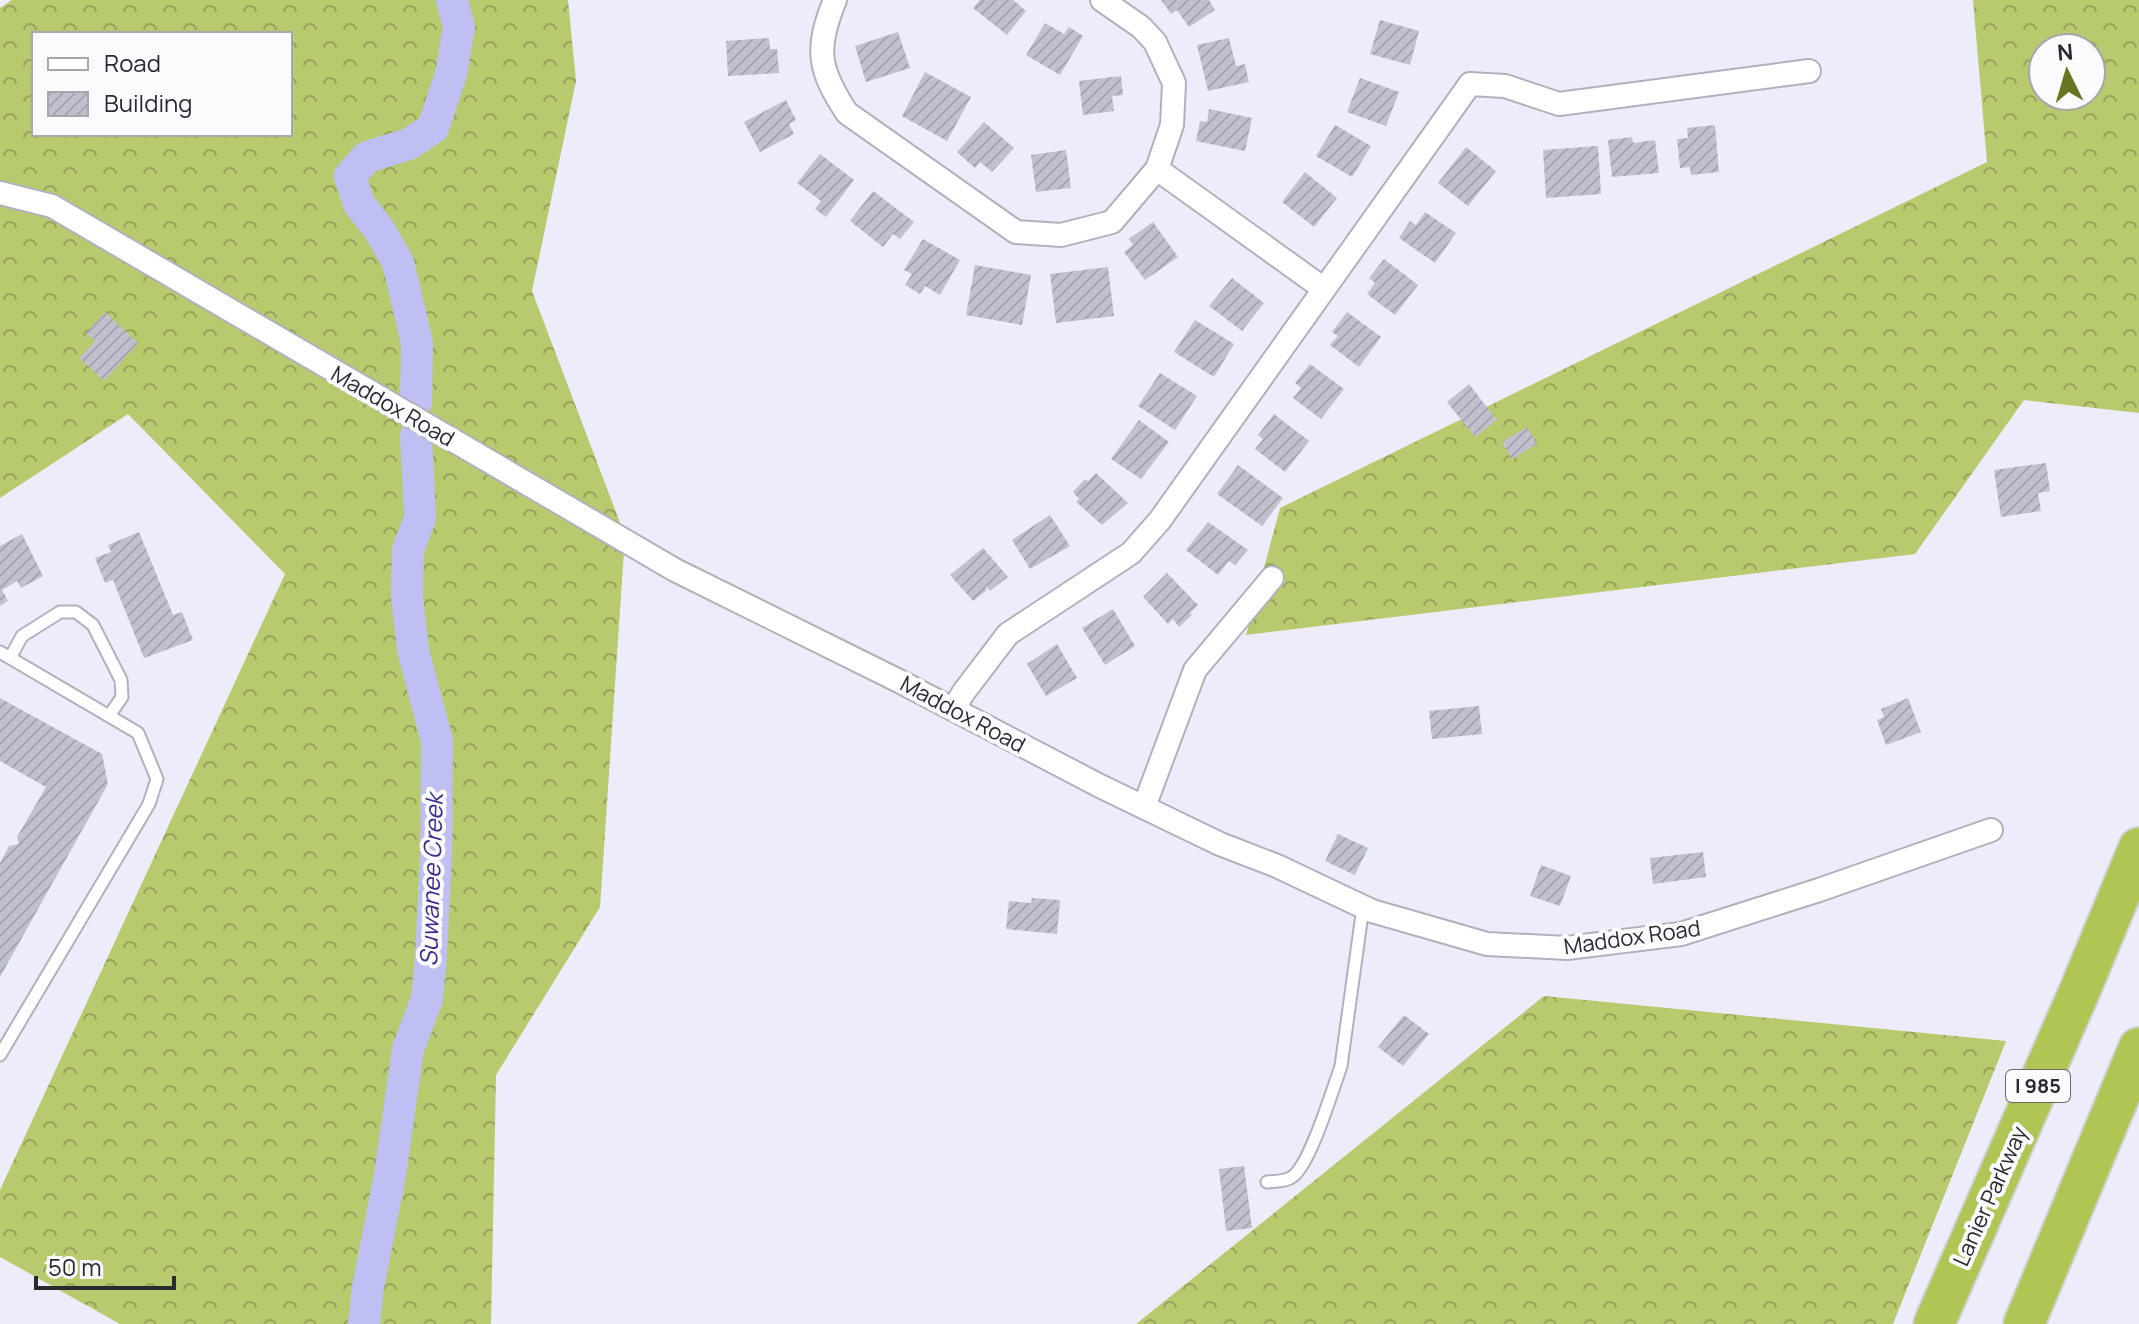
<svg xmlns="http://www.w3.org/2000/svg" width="2139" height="1324" viewBox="0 0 2139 1324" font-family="Manrope,sans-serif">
	<defs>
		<pattern id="forest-crowns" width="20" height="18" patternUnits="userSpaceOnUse" patternTransform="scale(2)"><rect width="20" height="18" fill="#b7ca6d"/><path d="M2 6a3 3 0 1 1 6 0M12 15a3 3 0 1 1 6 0" fill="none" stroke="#95a45a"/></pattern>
		<pattern id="building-hatch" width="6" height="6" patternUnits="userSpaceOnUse" patternTransform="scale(2)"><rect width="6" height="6" fill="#c0c1ce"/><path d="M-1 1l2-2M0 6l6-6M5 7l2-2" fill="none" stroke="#a5a6b1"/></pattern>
	</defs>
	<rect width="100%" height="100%" fill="#ececfa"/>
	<path fill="url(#forest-crowns)" fill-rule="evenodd" d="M 12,0 L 568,0 L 576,81 L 532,291 L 625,536 L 600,907 L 496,1075 L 491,1324 L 120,1324 L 0,1257 L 0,1190 L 285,574 L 128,414 L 0,498 L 0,8 ZM 34,34 L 290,34 L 290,134 L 34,134 Z
		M 1973,0 L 2139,0 L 2139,413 L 2024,400 L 1915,554 L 1246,635 L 1280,508 L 1987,162 ZM 2043,48 L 2091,48 L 2091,96 L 2043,96 Z
		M 1544,996 L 2006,1041 L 1893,1324 L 1136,1324 Z"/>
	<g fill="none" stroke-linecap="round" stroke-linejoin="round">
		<path stroke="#bfbff3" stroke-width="32" d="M 416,402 L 417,343 L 398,262 L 378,228 L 359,204 L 350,176 L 367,157 L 409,144 L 433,128 L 451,74 L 459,27 L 452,0
			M 364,1324 L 368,1287 L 390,1175 L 408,1049 L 427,999 L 431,956 L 436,855 L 437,741 L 413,650 L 407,597 L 408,550 L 420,518 L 416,436"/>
	</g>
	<path fill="url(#building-hatch)" d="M 980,0 L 1013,0 L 1026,11 L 1007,35 L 973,8 Z
		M 1161,0 L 1209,0 L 1215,10 L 1189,27 L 1177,10 L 1171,14 Z
		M 1380,20 L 1419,31 L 1410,65 L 1370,54 Z
		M 1045,23 L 1064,34 L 1069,27 L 1083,36 L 1060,75 L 1026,55 Z
		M 898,32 L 910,68 L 866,82 L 855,46 Z
		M 769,38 L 770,49 L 777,49 L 779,73 L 728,76 L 726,41 Z
		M 1229,38 L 1236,66 L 1245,64 L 1249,82 L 1208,91 L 1197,45 Z
		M 925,72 L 971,97 L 947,141 L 902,116 Z
		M 1121,76 L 1123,95 L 1112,96 L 1114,111 L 1083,115 L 1079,81 Z
		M 1360,78 L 1399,92 L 1386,126 L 1347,112 Z
		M 786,100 L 796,120 L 789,124 L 794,134 L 760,152 L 744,122 Z
		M 1209,109 L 1252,118 L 1245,151 L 1196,141 L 1200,121 L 1207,122 Z
		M 984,122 L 1014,148 L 992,172 L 980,162 L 975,168 L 957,152 Z
		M 1335,125 L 1371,146 L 1352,177 L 1316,156 Z
		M 1715,125 L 1719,172 L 1691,175 L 1690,167 L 1680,168 L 1677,139 L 1688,138 L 1687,128 Z
		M 1632,137 L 1633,143 L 1655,140 L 1659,173 L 1612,177 L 1608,140 Z
		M 1598,146 L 1601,194 L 1546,198 L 1543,150 Z
		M 1466,147 L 1496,171 L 1468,206 L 1438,183 Z
		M 1066,150 L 1071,188 L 1036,192 L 1031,155 Z
		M 820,154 L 854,180 L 826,217 L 815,209 L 821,201 L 797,183 Z
		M 1305,172 L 1337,198 L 1314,227 L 1282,202 Z
		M 873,191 L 914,222 L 900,239 L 893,234 L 883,247 L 850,221 Z
		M 1425,212 L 1456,233 L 1435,263 L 1399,238 L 1410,221 L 1416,225 Z
		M 1153,222 L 1178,257 L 1145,280 L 1124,252 L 1133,245 L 1129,239 Z
		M 923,239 L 960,260 L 940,295 L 925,286 L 920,294 L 905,285 L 912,274 L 904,270 Z
		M 1384,259 L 1418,285 L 1395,315 L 1367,294 L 1375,283 L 1369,278 Z
		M 975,265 L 1031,275 L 1022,325 L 966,315 Z
		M 1108,267 L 1114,316 L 1056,323 L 1050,274 Z
		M 1232,278 L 1264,303 L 1242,331 L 1209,306 Z
		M 105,312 L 138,343 L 104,381 L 79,358 L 95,341 L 86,333 Z
		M 1347,312 L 1381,337 L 1359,367 L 1330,345 L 1338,336 L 1332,332 Z
		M 1195,320 L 1234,344 L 1214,377 L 1174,352 Z
		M 1310,364 L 1344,389 L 1321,419 L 1293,398 L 1301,388 L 1295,383 Z
		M 1160,373 L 1197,396 L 1175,430 L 1138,406 Z
		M 1469,384 L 1497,420 L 1475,437 L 1447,402 Z
		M 1274,414 L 1309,441 L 1285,472 L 1255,449 L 1263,439 L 1258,435 Z
		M 1139,420 L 1169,442 L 1141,479 L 1111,459 Z
		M 1527,427 L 1537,444 L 1512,459 L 1502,442 Z
		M 2046,463 L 2050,491 L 2038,493 L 2041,511 L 2001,517 L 1994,470 Z
		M 1238,465 L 1283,498 L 1262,526 L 1217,494 Z
		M 1096,473 L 1128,503 L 1102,525 L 1076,502 L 1079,499 L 1073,492 L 1085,479 L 1088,481 Z
		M 1050,515 L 1070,546 L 1030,569 L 1012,540 Z
		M 1208,522 L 1248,550 L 1235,565 L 1229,561 L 1218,575 L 1186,550 Z
		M 139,532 L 173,615 L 182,612 L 193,640 L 144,658 L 113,580 L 105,583 L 95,558 L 111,552 L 108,545 Z
		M 22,534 L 43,576 L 21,588 L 17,581 L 2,590 L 8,601 L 0,606 L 0,546 Z
		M 983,548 L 1008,577 L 990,591 L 985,585 L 987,590 L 973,601 L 950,575 Z
		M 1167,573 L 1198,605 L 1190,613 L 1192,615 L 1179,627 L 1173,619 L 1168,624 L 1143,597 Z
		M 1113,609 L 1135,646 L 1105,665 L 1082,628 Z
		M 1057,644 L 1077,678 L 1046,696 L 1027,664 Z
		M 0,698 L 102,754 L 108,784 L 0,977 L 0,863 L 9,846 L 19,844 L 17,837 L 46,787 L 0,761 Z
		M 1908,698 L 1921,732 L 1886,745 L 1877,720 L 1884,717 L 1881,709 Z
		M 1479,706 L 1482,734 L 1432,739 L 1429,711 Z
		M 1338,834 L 1368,848 L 1355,875 L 1325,861 Z
		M 1703,852 L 1706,877 L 1653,884 L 1650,858 Z
		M 1541,865 L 1571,876 L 1560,906 L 1530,896 Z
		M 1032,898 L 1060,900 L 1057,934 L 1006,929 L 1009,901 L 1031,903 Z
		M 1404,1015 L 1429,1034 L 1403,1066 L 1378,1047 Z
		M 1244,1166 L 1252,1228 L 1226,1231 L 1219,1169 Z"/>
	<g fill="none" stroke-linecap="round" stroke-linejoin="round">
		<defs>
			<path id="lane" d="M 0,652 L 138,733 L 157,779 L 149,804 L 0,1055
				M 10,658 L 22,636 L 60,612 L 76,612 L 93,625 L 121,680 L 122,697 L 109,716
				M 1267,1182 C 1275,1181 1285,1182 1292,1177 C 1309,1166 1329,1100 1337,1078 L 1341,1066 L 1363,907"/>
			<path id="street" d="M 835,0 C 815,49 818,69 847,113 L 1016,232 L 1061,235 L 1112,222 L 1157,169 L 1172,125 L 1174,83 L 1155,42 L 1141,27 L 1102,0
				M 1157,169 L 1324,289
				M 0,193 L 52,206 L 675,570 L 901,682 L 1100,786 L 1220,844 L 1277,866 L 1372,911 L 1487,944 L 1567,948 L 1681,934 L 1819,890 L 1991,830
				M 954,709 L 963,693 L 1008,634 L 1131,553 L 1160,520 L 1470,84 L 1505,86 L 1559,104 L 1809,71
				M 1144,807 L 1195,670 L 1272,578"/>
			<path id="highway" d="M 1934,1324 L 2080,990 L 2139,848
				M 2024,1324 L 2139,1048"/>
		</defs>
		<use href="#lane" stroke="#b1b1be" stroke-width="15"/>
		<use href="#street" stroke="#b1b1be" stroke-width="26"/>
		<use href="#highway" stroke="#d0d0d1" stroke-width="44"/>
		<use href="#lane" stroke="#fff" stroke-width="11"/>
		<use href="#street" stroke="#fff" stroke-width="22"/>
		<use href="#highway" stroke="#afc554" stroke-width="40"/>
	</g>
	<g text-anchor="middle" stroke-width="8" stroke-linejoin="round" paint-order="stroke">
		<rect fill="#fbfbfd" stroke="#69696d" stroke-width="2" x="2006" y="1070" width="64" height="32" rx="6"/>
		<g font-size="20" font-weight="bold" fill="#2a2a2f">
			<text x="2038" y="1093">I 985</text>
		</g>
		<g font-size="22" fill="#2a2a2f" stroke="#fbfbfd">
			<text transform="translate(393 406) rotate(30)" y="8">Maddox Road</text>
			<text transform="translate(963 714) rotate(28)" y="8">Maddox Road</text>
			<text transform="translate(1632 937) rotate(-8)" y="8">Maddox Road</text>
			<text transform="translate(1990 1196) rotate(-66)" y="8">Lanier Parkway</text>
		</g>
		<g font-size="24" font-style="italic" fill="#3c2c8b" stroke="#fbfbfd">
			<text transform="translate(432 880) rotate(-88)" y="8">Suwanee Creek</text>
		</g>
	</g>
	<rect x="32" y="32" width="260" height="104" fill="#fbfbfd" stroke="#a7a7ab" stroke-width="2"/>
	<rect x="48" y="58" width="40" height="12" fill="#ffffff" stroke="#a7a7ab" stroke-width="2"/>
	<text x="104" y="72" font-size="24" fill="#2a2a2f">Road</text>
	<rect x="48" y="92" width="40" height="24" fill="url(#building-hatch)" stroke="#a7a7ab" stroke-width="2"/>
	<text x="104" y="112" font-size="24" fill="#2a2a2f">Building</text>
	<g transform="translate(2067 72) rotate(355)"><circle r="38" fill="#fbfbfd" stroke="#a7a7ab" stroke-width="2"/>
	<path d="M0-6L14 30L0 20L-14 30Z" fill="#687623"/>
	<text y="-12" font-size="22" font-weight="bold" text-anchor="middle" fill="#2a2a2f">N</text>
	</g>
	<path d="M36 1276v12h138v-12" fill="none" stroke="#2a2a2f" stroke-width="4"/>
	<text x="48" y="1276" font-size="24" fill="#2a2a2f" stroke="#fbfbfd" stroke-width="6" paint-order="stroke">50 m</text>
</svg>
